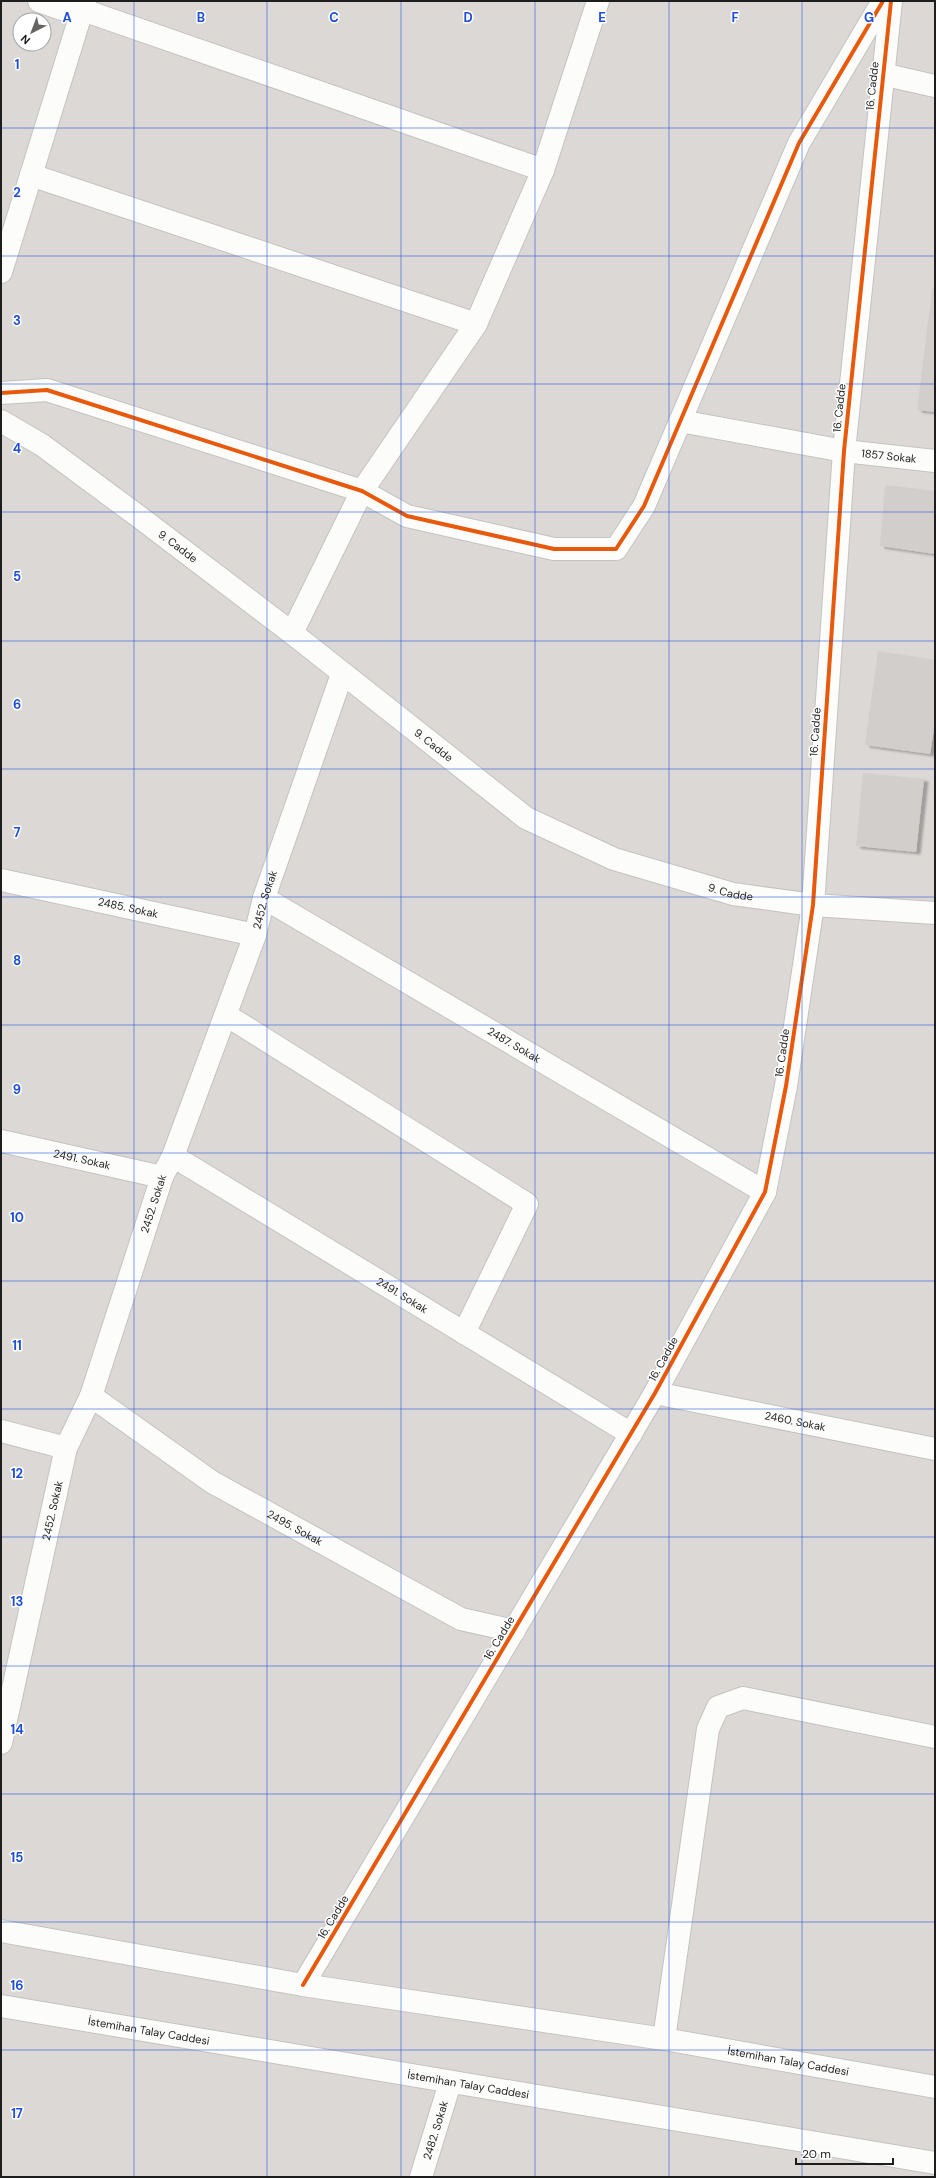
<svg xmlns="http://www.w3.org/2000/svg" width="936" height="2178" viewBox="0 0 936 2178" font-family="'DM Sans',sans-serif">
	<defs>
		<filter id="shadow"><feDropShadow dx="4.5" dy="2.5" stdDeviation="1" flood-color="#0004"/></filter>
	</defs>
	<rect width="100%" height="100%" fill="#ece8e4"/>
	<path fill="#dbd8d6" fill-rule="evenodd" d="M 1,1 L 935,1 L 935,2177 L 1,2177 ZM 20,20 L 44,20 L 44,44 L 20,44 Z"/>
	<path fill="#d2cecb" filter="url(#shadow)" d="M 932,289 L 935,289 L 935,412 L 917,410 Z
		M 885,485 L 935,491 L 935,554 L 880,546 Z
		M 878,651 L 935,660 L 935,722 L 930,754 L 865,745 Z
		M 863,773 L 924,779 L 916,852 L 856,846 Z"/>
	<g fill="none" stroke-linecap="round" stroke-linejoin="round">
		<defs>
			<g id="minor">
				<path d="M 39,1 L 62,9 L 83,10 L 543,170"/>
				<path d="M 882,74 L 935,86"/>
				<path d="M 31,175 L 476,324"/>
				<path d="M 1,272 L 85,1"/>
				<path d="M 1,393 L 47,390 L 362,491 L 407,516 L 554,549 L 616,549 L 644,506 L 799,143 L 883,1"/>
				<path id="s1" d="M 1,421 L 42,445 L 142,519 L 292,633 L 526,818 L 614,859 L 733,894 L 813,905 L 935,913"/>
				<path id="s2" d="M 680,421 L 844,451 L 935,461"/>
				<path d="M 292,633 L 362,491 L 476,324 L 543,170 L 598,1"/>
				<path id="s3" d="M 1,880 L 255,935"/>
				<path id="s4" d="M 264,898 L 765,1192"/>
				<path d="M 226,1015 L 527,1204 L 464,1333"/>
				<path id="s5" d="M 1,1141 L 162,1177"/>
				<path id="s6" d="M 173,1156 L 631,1434"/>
				<path id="s7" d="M 655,1393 L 935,1449"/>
				<path id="s8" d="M 91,1396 L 212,1482 L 461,1619 L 514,1631"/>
				<path d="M 1,1431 L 66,1448"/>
				<path id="s9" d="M 1,1743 L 66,1448 L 91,1396 L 162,1177 L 173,1156 L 255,935 L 264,898 L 342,674"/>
				<path d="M 303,1985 L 655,1393 L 765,1192 L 786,1086 L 813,905 L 844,451 L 891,1"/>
				<path d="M 664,2039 L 708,1729 L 718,1707 L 743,1698 L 935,1737"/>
				<path id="s10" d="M 421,2177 L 450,2083"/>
			</g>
			<g id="tertiary">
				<path id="s11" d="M 1,1931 L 303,1985 L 664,2039 L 935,2087"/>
				<path id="s12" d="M 1,2006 L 935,2163"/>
			</g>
		</defs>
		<use href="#minor" stroke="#c4c3c1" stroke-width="24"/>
		<use href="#tertiary" stroke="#c4c3c1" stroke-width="24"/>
		<use href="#minor" stroke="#fcfcfb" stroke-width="22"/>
		<use href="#tertiary" stroke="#fcfcfb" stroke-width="22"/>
		<defs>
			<path id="cycleway" d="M 1,393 L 47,390 L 362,491 L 407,516 L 554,549 L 616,549 L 644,506 L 799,143 L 883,1
				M 303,1985 L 655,1393 L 765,1192 L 786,1086 L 813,905 L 844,451 L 891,1"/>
		</defs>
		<use href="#cycleway" stroke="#fff" stroke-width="6"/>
		<use href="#cycleway" stroke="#e8590c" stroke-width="4"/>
	</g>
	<path fill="none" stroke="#1d4ed8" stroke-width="1" stroke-opacity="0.55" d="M 134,1 L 134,2177M 267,1 L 267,2177M 401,1 L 401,2177M 535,1 L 535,2177M 669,1 L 669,2177M 802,1 L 802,2177M 1,128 L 935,128M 1,256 L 935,256M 1,384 L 935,384M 1,512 L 935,512M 1,641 L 935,641M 1,769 L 935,769M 1,897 L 935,897M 1,1025 L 935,1025M 1,1153 L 935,1153M 1,1281 L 935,1281M 1,1409 L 935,1409M 1,1537 L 935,1537M 1,1666 L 935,1666M 1,1794 L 935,1794M 1,1922 L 935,1922M 1,2050 L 935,2050"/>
	<g text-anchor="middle" stroke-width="3" stroke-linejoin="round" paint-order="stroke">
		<g font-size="11" fill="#1d1d1d" stroke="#fff">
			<text transform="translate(872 86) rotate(-84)" y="4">16. Cadde</text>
			<text transform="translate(839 408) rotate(-84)" y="4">16. Cadde</text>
			<text dy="4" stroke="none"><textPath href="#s2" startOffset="212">1857 Sokak</textPath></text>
			<text dy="4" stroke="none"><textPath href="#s1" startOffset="217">9. Cadde</textPath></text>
			<text transform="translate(815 732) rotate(-86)" y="4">16. Cadde</text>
			<text dy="4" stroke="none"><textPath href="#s1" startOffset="541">9. Cadde</textPath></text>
			<text dy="4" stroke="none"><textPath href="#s1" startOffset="877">9. Cadde</textPath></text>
			<text dy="4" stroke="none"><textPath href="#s9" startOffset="886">2452. Sokak</textPath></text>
			<text dy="4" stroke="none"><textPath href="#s3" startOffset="130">2485. Sokak</textPath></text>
			<text dy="4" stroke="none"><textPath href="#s4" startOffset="290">2487. Sokak</textPath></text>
			<text transform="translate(782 1053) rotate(-82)" y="4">16. Cadde</text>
			<text dy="4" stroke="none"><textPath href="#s5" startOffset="83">2491. Sokak</textPath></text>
			<text dy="4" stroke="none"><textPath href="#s9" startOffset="562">2452. Sokak</textPath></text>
			<text dy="4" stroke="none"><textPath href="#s6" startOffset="268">2491. Sokak</textPath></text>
			<text transform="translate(663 1359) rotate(-61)" y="4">16. Cadde</text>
			<text dy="4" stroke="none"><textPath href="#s7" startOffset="143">2460. Sokak</textPath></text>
			<text dy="4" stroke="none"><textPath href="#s9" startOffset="238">2452. Sokak</textPath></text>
			<text dy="4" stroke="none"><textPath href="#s8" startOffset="243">2495. Sokak</textPath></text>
			<text transform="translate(499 1638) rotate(-59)" y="4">16. Cadde</text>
			<text transform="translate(333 1917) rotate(-59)" y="4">16. Cadde</text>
			<text dy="4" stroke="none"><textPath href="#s12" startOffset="150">İstemihan Talay Caddesi</textPath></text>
			<text dy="4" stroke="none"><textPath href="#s11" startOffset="798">İstemihan Talay Caddesi</textPath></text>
			<text dy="4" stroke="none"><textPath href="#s12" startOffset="474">İstemihan Talay Caddesi</textPath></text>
			<text dy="4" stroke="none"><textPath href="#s10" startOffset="49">2482. Sokak</textPath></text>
		</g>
	</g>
	<g font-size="13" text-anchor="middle" font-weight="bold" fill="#1d4ed8" stroke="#fff" stroke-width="3" stroke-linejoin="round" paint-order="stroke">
		<text x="67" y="22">A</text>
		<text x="201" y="22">B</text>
		<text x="334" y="22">C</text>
		<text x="468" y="22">D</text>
		<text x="602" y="22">E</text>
		<text x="735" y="22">F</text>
		<text x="869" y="22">G</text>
		<text x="17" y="69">1</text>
		<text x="17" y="197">2</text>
		<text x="17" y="325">3</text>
		<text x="17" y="453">4</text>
		<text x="17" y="581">5</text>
		<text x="17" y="709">6</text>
		<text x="17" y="837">7</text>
		<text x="17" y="965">8</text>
		<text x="17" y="1094">9</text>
		<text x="17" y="1222">10</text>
		<text x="17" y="1350">11</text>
		<text x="17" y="1478">12</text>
		<text x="17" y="1606">13</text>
		<text x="17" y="1734">14</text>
		<text x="17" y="1862">15</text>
		<text x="17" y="1990">16</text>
		<text x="17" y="2118">17</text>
	</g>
	<rect width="936" height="2178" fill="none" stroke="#1d1d1d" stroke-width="4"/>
	<g transform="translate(32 32) rotate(222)"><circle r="19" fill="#ffffff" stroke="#a5a5a5"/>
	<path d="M0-3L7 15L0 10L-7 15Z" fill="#656463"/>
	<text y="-6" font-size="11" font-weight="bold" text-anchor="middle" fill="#1d1d1d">N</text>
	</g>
	<path d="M796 2158v6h97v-6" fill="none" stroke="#1d1d1d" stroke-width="2"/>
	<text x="802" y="2158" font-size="12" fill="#1d1d1d" stroke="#ffffff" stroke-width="3" paint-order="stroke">20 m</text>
</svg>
